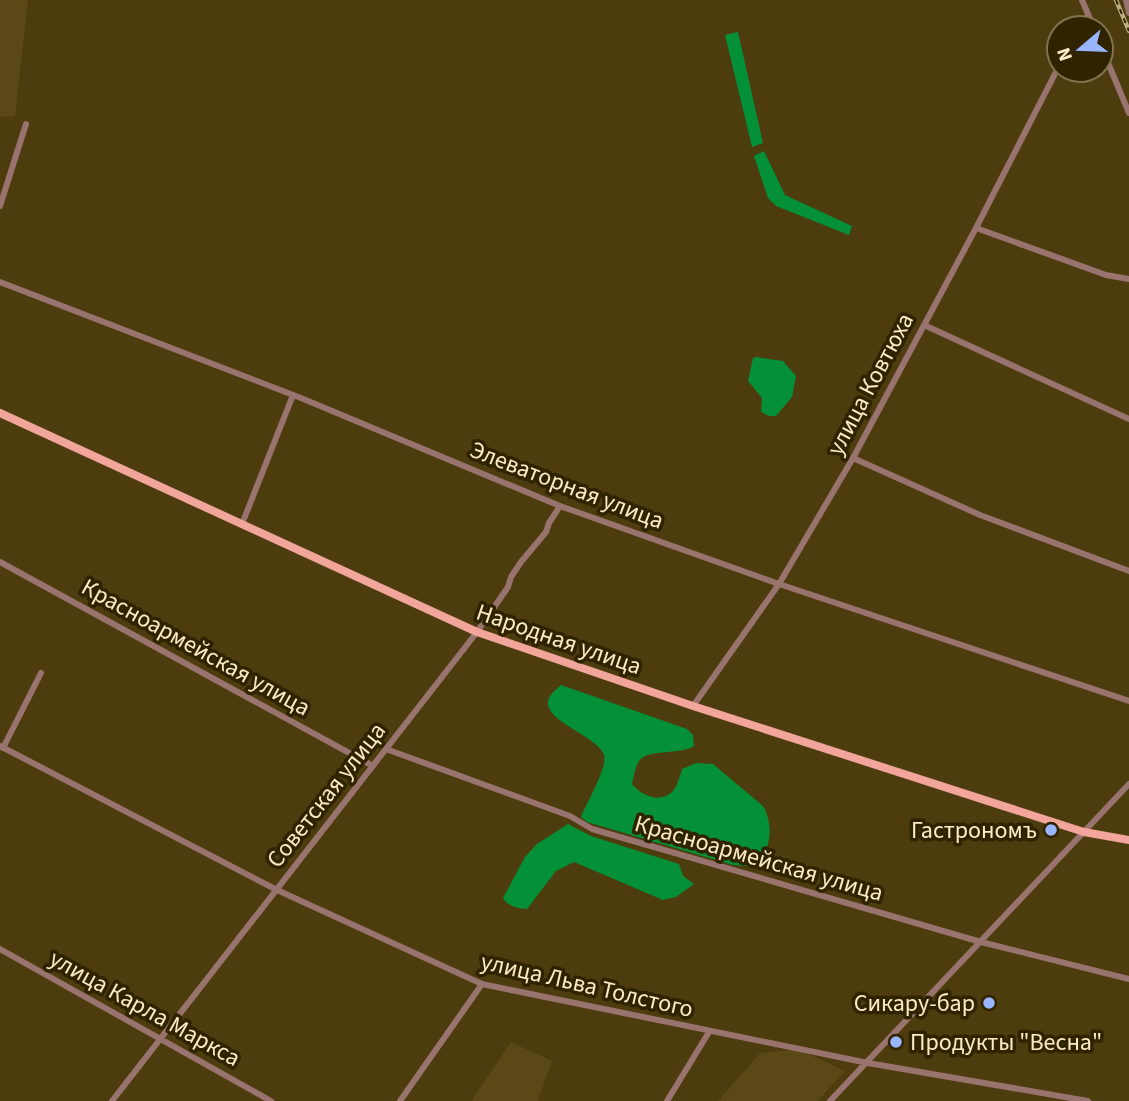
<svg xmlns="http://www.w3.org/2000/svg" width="1129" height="1101" viewBox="0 0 1129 1101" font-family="'Source Sans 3',sans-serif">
	<rect width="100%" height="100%" fill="#4c3c0e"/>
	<path fill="#5a4816" d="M 0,0 L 28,0 L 15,116 L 0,117 Z
		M 511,1042 L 552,1061 L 538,1101 L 471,1101 Z
		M 798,1049 L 845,1071 L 818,1101 L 718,1101 L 760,1053 Z"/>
	<path fill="#039037" d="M 738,32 L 763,143 L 752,147 L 725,35 Z
		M 764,151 L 785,195 L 852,226 L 849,235 L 776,206 L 768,198 L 754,156 Z
		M 756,357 L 783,361 L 796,376 L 792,397 L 776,416 L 769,416 L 761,412 L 762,398 L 748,381 L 753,358 Z
		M 561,685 L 687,729 L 693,735 L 694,746 C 680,755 646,749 639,761 C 635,767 634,777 632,784 C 642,796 660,804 673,791 C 677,786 680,776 682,769 L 696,763 L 713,764 L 763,806 C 771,819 773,843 762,855 C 758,859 752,863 748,866 L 733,865 L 587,822 L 581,817 C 586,804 608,767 604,755 C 597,735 539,720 549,698 C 551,693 557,689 561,685 Z
		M 568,824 L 591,836 L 679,864 L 683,876 L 694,884 L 676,897 L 663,900 L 574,862 L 556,871 L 527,909 C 519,909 507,906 503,898 L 525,857 L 537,844 Z"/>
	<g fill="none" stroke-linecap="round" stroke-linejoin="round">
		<path stroke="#99736e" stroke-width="6" d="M 1082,0 L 1094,28
			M 1126,0 L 1129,13
			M 1079,28 L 1088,15
			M 1101,46 L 1129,113
			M 0,206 L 26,124
			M 976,228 L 1106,275 L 1129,279
			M 0,282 L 301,398 L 560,506 L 779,584 L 1129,701
			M 924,325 L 1129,419
			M 853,458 L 980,515 L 1129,571
			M 242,524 L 293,395
			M 0,562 L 373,766
			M 693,706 L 779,584 L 853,458 L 976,228 L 1059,66
			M 0,746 L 277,890 L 482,984 L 868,1063 L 1088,1101
			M 3,748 L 41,673
			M 386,749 L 570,816 L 592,829 L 981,942 L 1129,979
			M 0,949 L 271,1101
			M 112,1101 L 477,632 L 508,587 L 511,577 L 521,562 L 546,532 L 549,523 L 560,506
			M 400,1101 L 482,984
			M 667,1101 L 709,1032
			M 830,1101 L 1129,784"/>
		<path stroke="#f2a59b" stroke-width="8" d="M 0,413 L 477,632 L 693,706 L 1084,832 L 1129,840"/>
		<defs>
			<path id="rail" d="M 1116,0 L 1129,31"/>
		</defs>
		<use href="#rail" stroke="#bdad83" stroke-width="4.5"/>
		<use href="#rail" stroke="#302300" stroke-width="2" stroke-dasharray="5" stroke-linecap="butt"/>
	</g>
	<g fill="#99b5fd" stroke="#302300" stroke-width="2.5">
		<circle cx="1051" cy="830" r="7"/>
		<circle cx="989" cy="1003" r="7"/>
		<circle cx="896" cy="1042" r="7"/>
	</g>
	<g text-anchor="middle" stroke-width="7" stroke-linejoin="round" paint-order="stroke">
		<g font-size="24" fill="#fcebc4" stroke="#302300">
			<text transform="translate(870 384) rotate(-62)" y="8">улица Ковтюха</text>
			<text transform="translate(567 485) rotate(21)" y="8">Элеваторная улица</text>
			<text transform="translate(559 639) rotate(19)" y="8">Народная улица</text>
			<text transform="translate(196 647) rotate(29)" y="8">Красноармейская улица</text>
			<text transform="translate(326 795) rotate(-52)" y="8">Советская улица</text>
			<text transform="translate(759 858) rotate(16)" y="8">Красноармейская улица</text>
			<text transform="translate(587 985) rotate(13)" y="8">улица Льва Толстого</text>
			<text transform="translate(145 1008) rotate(29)" y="8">улица Карла Маркса</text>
		</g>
		<g font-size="24" fill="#fcebc4" stroke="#302300" text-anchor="end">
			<text x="1037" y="838">Гастрономъ</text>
			<text x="975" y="1011">Сикару-бар</text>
			<text x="910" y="1050" text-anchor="start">Продукты "Весна"</text>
		</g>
	</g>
	<g transform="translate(1080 49) rotate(251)"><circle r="33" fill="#302300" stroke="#82734e" stroke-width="2"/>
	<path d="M0-5L12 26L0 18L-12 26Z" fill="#99b5fd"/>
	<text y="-10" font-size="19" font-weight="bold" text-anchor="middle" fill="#fcebc4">N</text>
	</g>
</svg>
